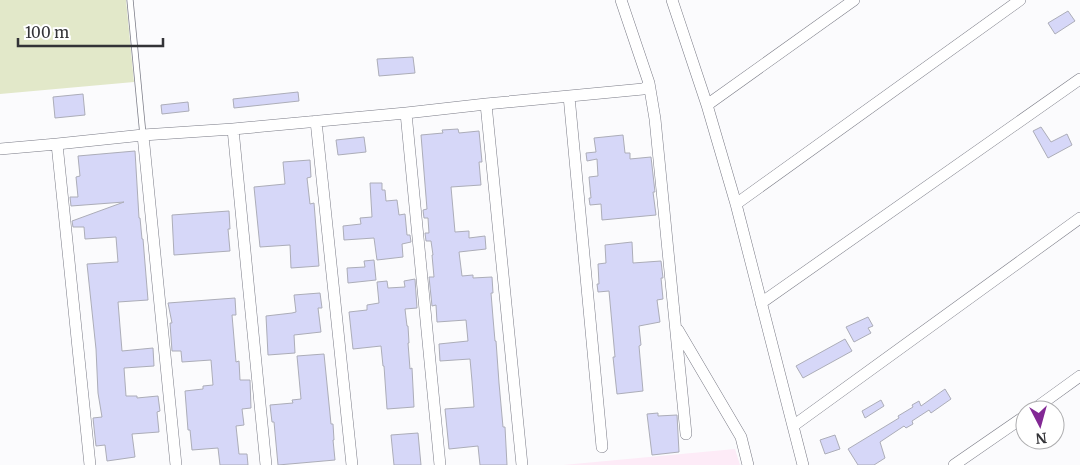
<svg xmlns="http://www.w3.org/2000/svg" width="1080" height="465" viewBox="0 0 1080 465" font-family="Merriweather,serif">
	<rect width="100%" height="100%" fill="#fbfbfd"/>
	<path fill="#fdebf7" d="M 735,449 L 740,465 L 563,465 Z"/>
	<path fill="#e2e8c9" d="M 0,0 L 126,0 L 134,82 L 0,94 Z"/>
	<path fill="#d6d7f8" stroke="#acadb8" d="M 1068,11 L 1075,21 L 1055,34 L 1048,23 Z
		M 413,57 L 415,73 L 379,76 L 377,59 Z
		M 298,92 L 299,101 L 234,108 L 233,99 Z
		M 83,94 L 85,115 L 55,118 L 53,97 Z
		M 188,102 L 189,111 L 162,114 L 161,105 Z
		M 1041,127 L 1051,142 L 1067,134 L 1072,145 L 1048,158 L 1033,131 Z
		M 458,129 L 459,133 L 479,131 L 482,162 L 479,162 L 481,185 L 451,187 L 455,232 L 469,231 L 469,238 L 485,236 L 486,249 L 459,252 L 462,276 L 473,275 L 473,278 L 492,277 L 493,293 L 491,293 L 493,318 L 495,341 L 496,341 L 499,383 L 503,427 L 505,427 L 507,465 L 480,465 L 478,446 L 449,449 L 445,409 L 474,407 L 472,381 L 470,359 L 440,361 L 439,344 L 468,341 L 466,320 L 437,322 L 436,305 L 432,306 L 429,277 L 434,277 L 432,255 L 433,255 L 431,241 L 426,241 L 425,233 L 429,233 L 428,218 L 424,218 L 423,210 L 427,209 L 421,135 L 443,133 L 442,130 Z
		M 623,135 L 625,153 L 630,153 L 630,159 L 651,157 L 655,192 L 653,192 L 656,215 L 602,220 L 601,204 L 590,205 L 589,198 L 591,198 L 589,177 L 598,176 L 597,159 L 587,161 L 586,153 L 596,152 L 594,138 Z
		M 364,137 L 366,152 L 338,155 L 336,140 Z
		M 135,151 L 139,218 L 140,218 L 142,239 L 143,239 L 148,300 L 118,302 L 122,351 L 153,348 L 154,366 L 124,368 L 126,396 L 137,396 L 137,398 L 158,396 L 160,411 L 157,412 L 159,432 L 132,434 L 135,457 L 107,461 L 105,445 L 96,446 L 95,437 L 93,418 L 102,417 L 98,393 L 96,349 L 87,264 L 118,262 L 116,237 L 85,239 L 84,227 L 73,227 L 72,221 L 124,202 L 71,206 L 70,197 L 78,197 L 76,177 L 80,176 L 78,156 Z
		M 310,160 L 311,177 L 307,178 L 310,204 L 314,203 L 319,266 L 291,268 L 290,245 L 260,247 L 254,187 L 285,184 L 283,162 Z
		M 370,183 L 382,183 L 382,190 L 385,190 L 386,201 L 397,200 L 399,215 L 405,214 L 407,235 L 410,235 L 411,242 L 402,244 L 403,257 L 377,260 L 374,238 L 344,240 L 343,226 L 361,224 L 360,218 L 372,217 Z
		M 229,211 L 230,229 L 228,229 L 230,251 L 174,255 L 172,215 Z
		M 632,242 L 633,263 L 661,261 L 663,278 L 661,278 L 663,299 L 657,300 L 660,322 L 639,326 L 641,345 L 639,346 L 643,391 L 617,394 L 613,357 L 615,357 L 609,291 L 598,292 L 597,284 L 599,284 L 598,264 L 606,263 L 605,245 Z
		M 374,260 L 376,280 L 348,283 L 347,268 L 365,267 L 364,261 Z
		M 415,279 L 417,308 L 405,309 L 407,326 L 408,326 L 409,343 L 408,343 L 410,369 L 412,368 L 414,407 L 387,409 L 384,366 L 383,366 L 381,346 L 353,349 L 349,312 L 367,310 L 367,305 L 379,303 L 377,282 L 387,281 L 388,288 L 405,287 L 404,281 Z
		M 320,293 L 322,308 L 318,308 L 321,332 L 294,335 L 295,353 L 268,355 L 266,316 L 292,313 L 296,312 L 294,295 Z
		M 235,298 L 236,315 L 232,315 L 236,362 L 239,361 L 240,380 L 250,380 L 251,408 L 242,409 L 244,425 L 236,426 L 239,454 L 247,454 L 248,465 L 220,465 L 218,448 L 192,450 L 190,430 L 188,430 L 185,391 L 203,389 L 203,386 L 213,385 L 211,360 L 182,362 L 181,351 L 172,351 L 170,323 L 172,323 L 168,303 Z
		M 868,317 L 873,326 L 868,328 L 871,333 L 854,342 L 846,327 Z
		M 845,339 L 852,351 L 803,378 L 796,366 Z
		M 324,354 L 331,424 L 333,424 L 334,440 L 333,440 L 335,460 L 278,465 L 274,422 L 272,422 L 270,405 L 293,403 L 292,400 L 301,399 L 297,356 Z
		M 945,389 L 951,399 L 931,413 L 929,410 L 912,421 L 913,424 L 906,428 L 904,426 L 880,442 L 885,458 L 874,465 L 858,465 L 848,449 L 899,418 L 898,416 L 913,407 L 912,405 L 919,401 L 921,406 Z
		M 881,400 L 884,406 L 865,418 L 862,411 Z
		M 658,413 L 658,416 L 677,415 L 679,452 L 652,455 L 647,414 Z
		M 418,433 L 421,465 L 394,465 L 391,435 Z
		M 835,435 L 840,449 L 825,454 L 820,440 Z"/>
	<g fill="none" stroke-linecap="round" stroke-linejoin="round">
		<defs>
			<path id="service" d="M 130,0 L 143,135"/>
			<path id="minor" d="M 621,0 L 649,83 L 655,119 L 686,434
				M 672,0 L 707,105 L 736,204 L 803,465
				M 569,96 L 602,447
				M 486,104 L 522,465
				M 707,105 L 854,0
				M 406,113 L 440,465
				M 316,121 L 352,465
				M 233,129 L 266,465
				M 143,135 L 176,465
				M 57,144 L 90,465
				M 0,149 L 57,144 L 143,135 L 233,129 L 406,113 L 486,104 L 643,89 L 649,86
				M 736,204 L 1020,0
				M 761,303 L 1080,79
				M 678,330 L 741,437 L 748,465
				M 1033,410 L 1080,376
				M 793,426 L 1080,218
				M 954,465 L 1025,416"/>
		</defs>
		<use href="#service" stroke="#7a7b86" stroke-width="7"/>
		<use href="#minor" stroke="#7a7b86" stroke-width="12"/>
		<use href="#service" stroke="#fff" stroke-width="5.5"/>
		<use href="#minor" stroke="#fff" stroke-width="11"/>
	</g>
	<g transform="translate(1040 425) rotate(174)"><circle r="24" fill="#ffffff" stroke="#adadaf"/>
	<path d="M0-4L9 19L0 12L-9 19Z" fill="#822894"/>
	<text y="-8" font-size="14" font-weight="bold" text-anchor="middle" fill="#333337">N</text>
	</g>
	<path d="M18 38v8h145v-8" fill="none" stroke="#333337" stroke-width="2.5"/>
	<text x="25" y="38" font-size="15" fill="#333337" stroke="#ffffff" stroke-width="4" paint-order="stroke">100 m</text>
</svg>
